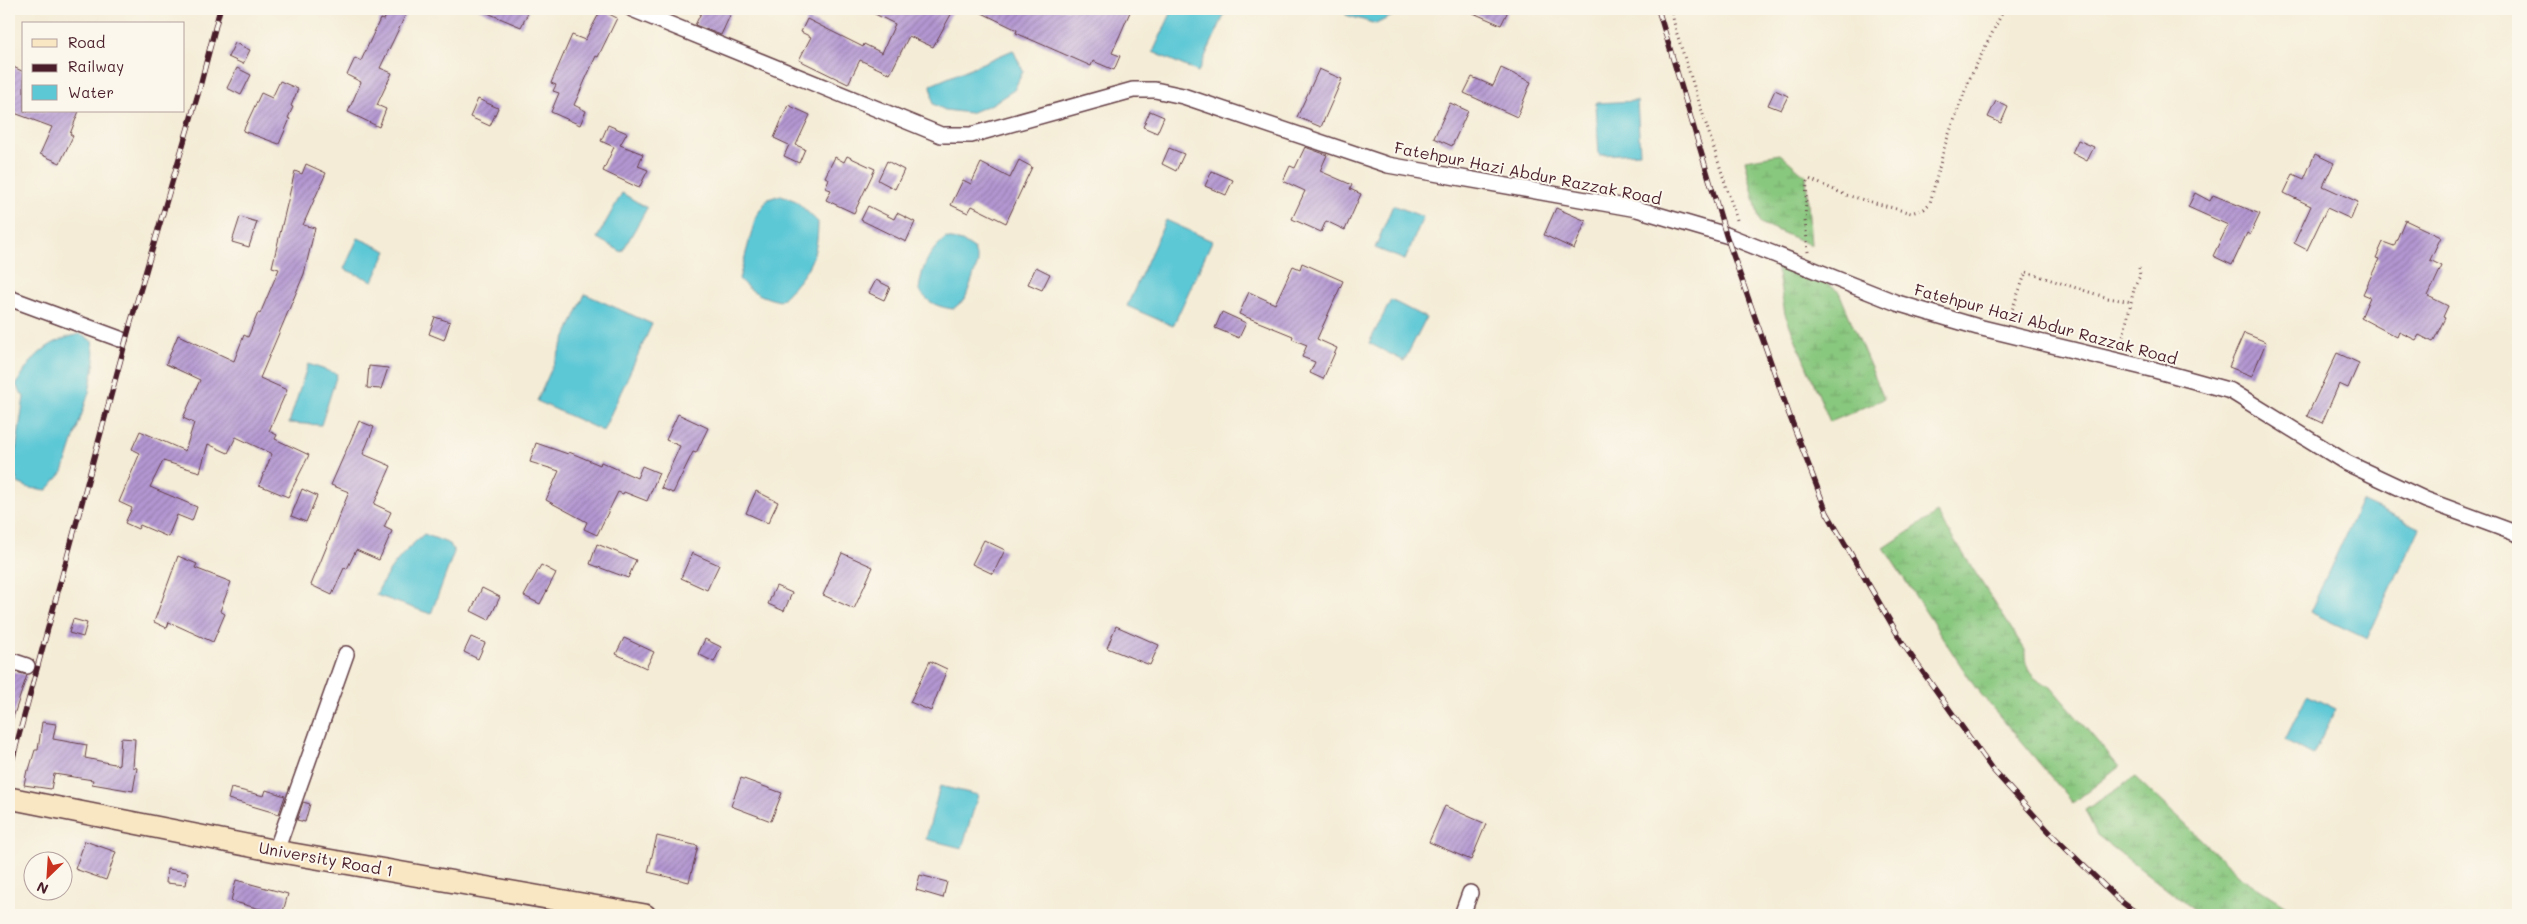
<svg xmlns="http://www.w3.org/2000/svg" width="2527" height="924" viewBox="0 0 2527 924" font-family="Mali,sans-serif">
	<defs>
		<pattern id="wetland-marsh" width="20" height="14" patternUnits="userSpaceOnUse" patternTransform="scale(1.25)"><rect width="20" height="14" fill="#88c77e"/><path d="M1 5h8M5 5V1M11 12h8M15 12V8" fill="none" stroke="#77aa6d"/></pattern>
		<pattern id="building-hatch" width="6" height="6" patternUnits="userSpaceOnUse" patternTransform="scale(1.25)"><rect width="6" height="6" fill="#b397d2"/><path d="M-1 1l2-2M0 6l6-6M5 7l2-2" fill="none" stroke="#947bab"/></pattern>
	</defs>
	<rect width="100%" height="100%" fill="#fbf7ec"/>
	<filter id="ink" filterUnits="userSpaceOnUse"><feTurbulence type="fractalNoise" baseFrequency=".02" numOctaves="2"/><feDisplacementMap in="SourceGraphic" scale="10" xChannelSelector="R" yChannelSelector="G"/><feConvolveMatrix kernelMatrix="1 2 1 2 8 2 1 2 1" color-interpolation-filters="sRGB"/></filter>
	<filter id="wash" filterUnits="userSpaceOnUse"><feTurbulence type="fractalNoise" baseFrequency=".0096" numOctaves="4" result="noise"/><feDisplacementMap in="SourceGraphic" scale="20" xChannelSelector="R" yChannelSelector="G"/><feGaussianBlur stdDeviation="1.12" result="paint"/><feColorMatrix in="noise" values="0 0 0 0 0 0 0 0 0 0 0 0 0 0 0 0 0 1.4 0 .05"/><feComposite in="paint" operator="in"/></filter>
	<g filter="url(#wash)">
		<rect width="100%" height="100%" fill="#f4ecd6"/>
		<path fill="url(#wetland-marsh)" stroke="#697354" d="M 1780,154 L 1806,176 L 1811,245 L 1760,223 L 1745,160 Z
			M 1776,263 L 1814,274 L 1839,292 L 1884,399 L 1830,422 L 1785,314 Z
			M 1937,513 L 2025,650 C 2024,669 2032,680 2050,686 L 2119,767 L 2073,803 L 1975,687 L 1884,548 Z
			M 2135,777 L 2242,878 L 2300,915 L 2200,915 L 2097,835 L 2085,810 Z"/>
		<path fill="#5cc7d5" stroke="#537380" d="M 1173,9 L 1227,9 L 1198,72 L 1153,52 Z
			M 1346,9 L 1396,9 L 1394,15 L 1376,24 L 1346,15 Z
			M 1013,50 L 1023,71 L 1014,90 L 992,104 L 970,113 L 945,110 L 933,104 L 931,85 Z
			M 1637,101 L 1640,153 L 1599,155 L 1596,103 Z
			M 622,193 L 647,208 L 622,252 L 597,238 Z
			M 781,195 L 796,201 L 818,222 C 818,260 806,275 780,301 C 764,298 749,291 739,279 L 756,216 L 768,199 Z
			M 1393,205 L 1423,217 L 1405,260 L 1375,248 Z
			M 1166,220 L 1212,241 L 1173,326 L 1127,306 Z
			M 358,238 L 387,251 L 373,281 L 344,269 Z
			M 946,238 L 962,241 L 974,249 L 978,263 L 965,299 L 953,309 C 938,307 928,303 919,290 C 922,267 928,252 946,238 Z
			M 585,294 L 652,324 L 603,431 L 537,401 Z
			M 1391,300 L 1426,318 L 1404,361 L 1369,343 Z
			M 80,334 L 92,341 L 95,360 L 89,392 L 63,472 L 47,490 L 29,488 L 18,483 L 13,470 L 24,397 L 16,385 C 32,356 47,341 80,334 Z
			M 308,364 L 337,374 L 321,425 L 289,423 Z
			M 2361,501 L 2419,528 L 2367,639 L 2310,612 Z
			M 424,534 L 450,544 L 454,552 L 431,614 L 376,595 C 388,569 403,552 424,534 Z
			M 2307,695 L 2336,709 L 2313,755 L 2285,740 Z
			M 940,786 L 978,795 L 962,848 L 926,839 Z"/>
		<g id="blocks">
			<path fill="url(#building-hatch)" d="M 389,9 L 406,14 L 380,68 L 392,73 L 377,105 L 386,109 L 379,127 L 348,112 L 361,82 L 347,75 L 355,58 L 361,61 L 380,19 L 384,20 Z
				M 478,9 L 530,9 L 521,27 Z
				M 703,9 L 733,9 L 721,35 L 695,25 Z
				M 865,9 L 954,9 L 933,47 L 909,36 L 890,74 L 860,60 L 848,84 L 799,60 L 811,37 L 801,32 L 807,19 L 863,47 L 864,44 L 882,53 L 895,24 Z
				M 974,9 L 1122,9 L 1130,12 L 1112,53 L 1120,56 L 1114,70 L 1093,61 L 1091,66 L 1016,33 L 1017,30 Z
				M 1464,9 L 1509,9 L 1501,25 Z
				M 601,10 L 617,18 L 598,57 L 596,56 L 574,105 L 586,111 L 580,125 L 551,112 L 559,93 L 553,91 L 556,85 L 551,83 L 572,35 L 585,40 Z
				M 235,43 L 250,50 L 243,64 L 228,57 Z
				M 9,65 L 24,72 L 24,111 L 79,111 L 70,134 L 73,136 L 60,163 L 40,154 L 52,127 L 9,111 Z
				M 237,68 L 251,75 L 241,95 L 227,88 Z
				M 1501,68 L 1531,82 L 1517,117 L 1464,93 L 1472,77 L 1493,86 Z
				M 1319,69 L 1342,79 L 1321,127 L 1297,117 Z
				M 280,81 L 298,89 L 291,106 L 293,107 L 288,118 L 290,119 L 279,144 L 243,131 L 261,93 L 272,98 Z
				M 1775,90 L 1788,96 L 1781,110 L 1768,105 Z
				M 478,99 L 498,108 L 490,126 L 470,117 Z
				M 1996,101 L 2008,107 L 2001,123 L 1988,117 Z
				M 1450,103 L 1468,111 L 1452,146 L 1434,138 Z
				M 788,105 L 810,115 L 796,145 L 805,149 L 799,163 L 784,156 L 789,145 L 774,138 Z
				M 1150,111 L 1164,117 L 1157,133 L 1143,127 Z
				M 608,125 L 627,133 L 620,145 L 643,154 L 638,166 L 648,170 L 639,188 L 603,171 L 614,147 L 601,141 Z
				M 2078,140 L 2094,147 L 2087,161 L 2072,153 Z
				M 1305,147 L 1327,155 L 1320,171 L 1352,185 L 1350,189 L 1361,194 L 1345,230 L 1326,221 L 1321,232 L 1292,219 L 1305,191 L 1283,181 L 1290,166 L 1295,168 Z
				M 1169,148 L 1184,154 L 1176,171 L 1162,164 Z
				M 2315,154 L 2334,163 L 2323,186 L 2358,202 L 2351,219 L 2327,208 L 2307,250 L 2294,243 L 2311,206 L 2284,193 L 2293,174 L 2304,179 Z
				M 847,156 L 875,169 L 854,213 L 826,200 L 831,190 L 825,188 L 829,179 L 825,177 L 835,157 L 844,162 Z
				M 1019,160 L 1032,167 L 1006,223 L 972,206 L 968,213 L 951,205 L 963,180 L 971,184 L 981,163 L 1010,178 Z
				M 887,161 L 904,170 L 895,189 L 878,180 Z
				M 306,164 L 326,173 L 303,225 L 315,228 L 304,274 L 260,378 L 287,390 L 269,431 L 277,435 L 275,439 L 309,455 L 288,497 L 259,485 L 272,454 L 236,437 L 228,453 L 208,444 L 200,472 L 163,461 L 150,487 L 197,507 L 192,521 L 177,515 L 168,537 L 140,525 L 138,529 L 125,523 L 132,508 L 119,502 L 140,453 L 132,449 L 140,431 L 185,451 L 194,423 L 183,418 L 200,380 L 166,364 L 178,335 L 234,361 L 244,335 L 248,337 L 258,313 L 260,314 L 279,269 L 272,267 L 295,171 L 302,174 Z
				M 1212,171 L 1233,180 L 1226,195 L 1205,186 Z
				M 2195,193 L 2210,201 L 2213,195 L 2260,214 L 2250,235 L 2247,233 L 2232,265 L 2213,256 L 2228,225 L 2188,207 Z
				M 868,206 L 894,219 L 897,213 L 915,222 L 906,242 L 861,220 Z
				M 1556,208 L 1586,221 L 1574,249 L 1544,235 Z
				M 240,217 L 257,222 L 249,247 L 232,242 Z
				M 2405,220 L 2441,237 L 2430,260 L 2442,266 L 2428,296 L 2448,306 L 2443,317 L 2445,318 L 2433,342 L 2419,335 L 2416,340 L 2399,332 L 2397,337 L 2361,318 L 2370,297 L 2363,294 L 2379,259 L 2376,258 L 2383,242 L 2394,246 Z
				M 1302,263 L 1343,281 L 1317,339 L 1337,348 L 1323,379 L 1310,373 L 1315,362 L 1302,357 L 1307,345 L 1292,339 L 1293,336 L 1239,314 L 1249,292 L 1275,304 L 1293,266 L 1300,269 Z
				M 1036,267 L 1050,274 L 1042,290 L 1028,284 Z
				M 876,280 L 890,287 L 884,300 L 869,293 Z
				M 1222,312 L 1246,323 L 1239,338 L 1215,328 Z
				M 435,317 L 450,322 L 444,340 L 429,334 Z
				M 2244,333 L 2266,342 L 2252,376 L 2229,367 Z
				M 2337,353 L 2359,363 L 2348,388 L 2339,384 L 2322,423 L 2307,416 Z
				M 369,366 L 388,368 L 381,389 L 367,388 Z
				M 678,414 L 708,428 L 696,453 L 693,452 L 673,493 L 661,488 L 680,446 L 666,440 Z
				M 359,421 L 374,427 L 363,454 L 391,466 L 374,504 L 391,512 L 384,527 L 392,531 L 379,560 L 356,550 L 347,569 L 344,568 L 332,595 L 311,585 L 349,492 L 331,485 Z
				M 536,443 L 568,454 L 569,452 L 600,465 L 601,462 L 637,478 L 642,466 L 659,473 L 647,501 L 624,492 L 623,494 L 618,492 L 597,535 L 584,529 L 587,522 L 546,500 L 559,471 L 530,462 Z
				M 302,489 L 317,496 L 306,522 L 291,516 Z
				M 756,491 L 778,502 L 768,523 L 746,513 Z
				M 984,540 L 1005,550 L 993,574 L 972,564 Z
				M 597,544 L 636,560 L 628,578 L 590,564 Z
				M 692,553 L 719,565 L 707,590 L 681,578 Z
				M 842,553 L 873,567 L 854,609 L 823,595 Z
				M 178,556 L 197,564 L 195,568 L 231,582 L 220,611 L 225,614 L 213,642 L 169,622 L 167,628 L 154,622 Z
				M 541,565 L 556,573 L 540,604 L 524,596 Z
				M 776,586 L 792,593 L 784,611 L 768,604 Z
				M 482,588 L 500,597 L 489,620 L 471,611 Z
				M 73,619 L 87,623 L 83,637 L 69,633 Z
				M 1116,626 L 1159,645 L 1150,665 L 1107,648 Z
				M 471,637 L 485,643 L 478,659 L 464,652 Z
				M 624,638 L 654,652 L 646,668 L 616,654 Z
				M 705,639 L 721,647 L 714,662 L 698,654 Z
				M 930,661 L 947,669 L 931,711 L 910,702 Z
				M 12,671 L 27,675 L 12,721 L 9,721 L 9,683 Z
				M 42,722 L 56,724 L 53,739 L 87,745 L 85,758 L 119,765 L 121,738 L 135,739 L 133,767 L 137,768 L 133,791 L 92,784 L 93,780 L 54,774 L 51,789 L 24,785 L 27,770 L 29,770 L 35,750 L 38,750 Z
				M 741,778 L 782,793 L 771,821 L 731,806 Z
				M 231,788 L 264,796 L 266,790 L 285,796 L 279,814 L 228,799 Z
				M 303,802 L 310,804 L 305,822 L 297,820 Z
				M 1445,806 L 1486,824 L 1471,860 L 1429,842 Z
				M 657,836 L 698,846 L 689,882 L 648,872 Z
				M 85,841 L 116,852 L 106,880 L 75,869 Z
				M 167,869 L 188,872 L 186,885 L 166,883 Z
				M 920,875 L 947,882 L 943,898 L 916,890 Z
				M 236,880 L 288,894 L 282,915 L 231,901 Z"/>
		</g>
	</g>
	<g filter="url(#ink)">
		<use href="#blocks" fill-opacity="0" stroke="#643e45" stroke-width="1"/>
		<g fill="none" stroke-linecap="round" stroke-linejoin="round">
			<defs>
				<path id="minor" d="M 632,9 L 941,135 L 971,135 L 1133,90 L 1155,90 L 1183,96 L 1388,165 L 1637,209 L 1726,235 L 1897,303 L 1978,327 L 2155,370 L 2231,391 L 2347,463 L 2426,500 L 2518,534
					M 9,298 L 120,339
					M 9,660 L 27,666
					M 276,851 L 346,654
					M 1462,915 L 1470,893"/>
				<path id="secondary" d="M 9,798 L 276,851 L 645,915"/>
			</defs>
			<use href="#minor" stroke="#643e45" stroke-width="18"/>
			<use href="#secondary" stroke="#643e45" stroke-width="24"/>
			<path stroke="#643e45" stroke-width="3" stroke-dasharray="1 4" stroke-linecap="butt" d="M 1671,9 L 1676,31 L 1738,223
				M 1808,252 L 1805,220 L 1807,182 L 1809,179 L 1846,195 L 1911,213 L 1924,209 L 1930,203 L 1945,145 L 1969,80 L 2004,9
				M 2009,318 L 2026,272 L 2108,298 L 2132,302
				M 2121,346 L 2135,285 L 2140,276 L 2139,268"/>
			<use href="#minor" stroke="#fff" stroke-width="15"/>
			<use href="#secondary" stroke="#f9e7c3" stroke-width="21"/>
			<defs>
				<path id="rail" d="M 1658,9 L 1726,235 L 1789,414 L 1827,513 L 1905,647 L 1992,769 L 2055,838 L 2118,899 L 2139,915
					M 9,772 L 130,325 L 198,94 L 220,9"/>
			</defs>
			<use href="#rail" stroke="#4a1f2b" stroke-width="5.5"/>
			<use href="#rail" stroke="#fbf7ec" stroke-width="4" stroke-dasharray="11" stroke-linecap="butt"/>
		</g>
	</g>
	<g text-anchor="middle" stroke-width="4" stroke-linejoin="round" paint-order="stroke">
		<g font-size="16" fill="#4a1f2b" stroke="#fbf7ec">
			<text transform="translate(1528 173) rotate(11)" y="6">Fatehpur Hazi Abdur Razzak Road</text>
			<text transform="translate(2046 324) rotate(15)" y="6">Fatehpur Hazi Abdur Razzak Road</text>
			<text transform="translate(326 859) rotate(10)" y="6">University Road 1</text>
		</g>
	</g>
	<rect width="2527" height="924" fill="none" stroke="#fbf7ec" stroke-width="30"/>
	<rect x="22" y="22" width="162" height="90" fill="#fbf7ec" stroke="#b4a19f"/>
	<rect x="32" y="39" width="25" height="8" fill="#f9e7c3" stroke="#b4a19f"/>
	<text x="68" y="48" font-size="15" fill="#4a1f2b">Road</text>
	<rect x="32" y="64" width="25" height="8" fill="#4a1f2b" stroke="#b4a19f"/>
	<text x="68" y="72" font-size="15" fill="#4a1f2b">Railway</text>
	<rect x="32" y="85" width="25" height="15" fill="#5cc7d5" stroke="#b4a19f"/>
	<text x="68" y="98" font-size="15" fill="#4a1f2b">Water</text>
	<g transform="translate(48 876) rotate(205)"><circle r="24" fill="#fbf7ec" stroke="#b4a19f"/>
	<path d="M0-4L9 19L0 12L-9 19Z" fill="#c8321e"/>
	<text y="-8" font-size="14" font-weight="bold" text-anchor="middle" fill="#4a1f2b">N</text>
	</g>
</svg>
